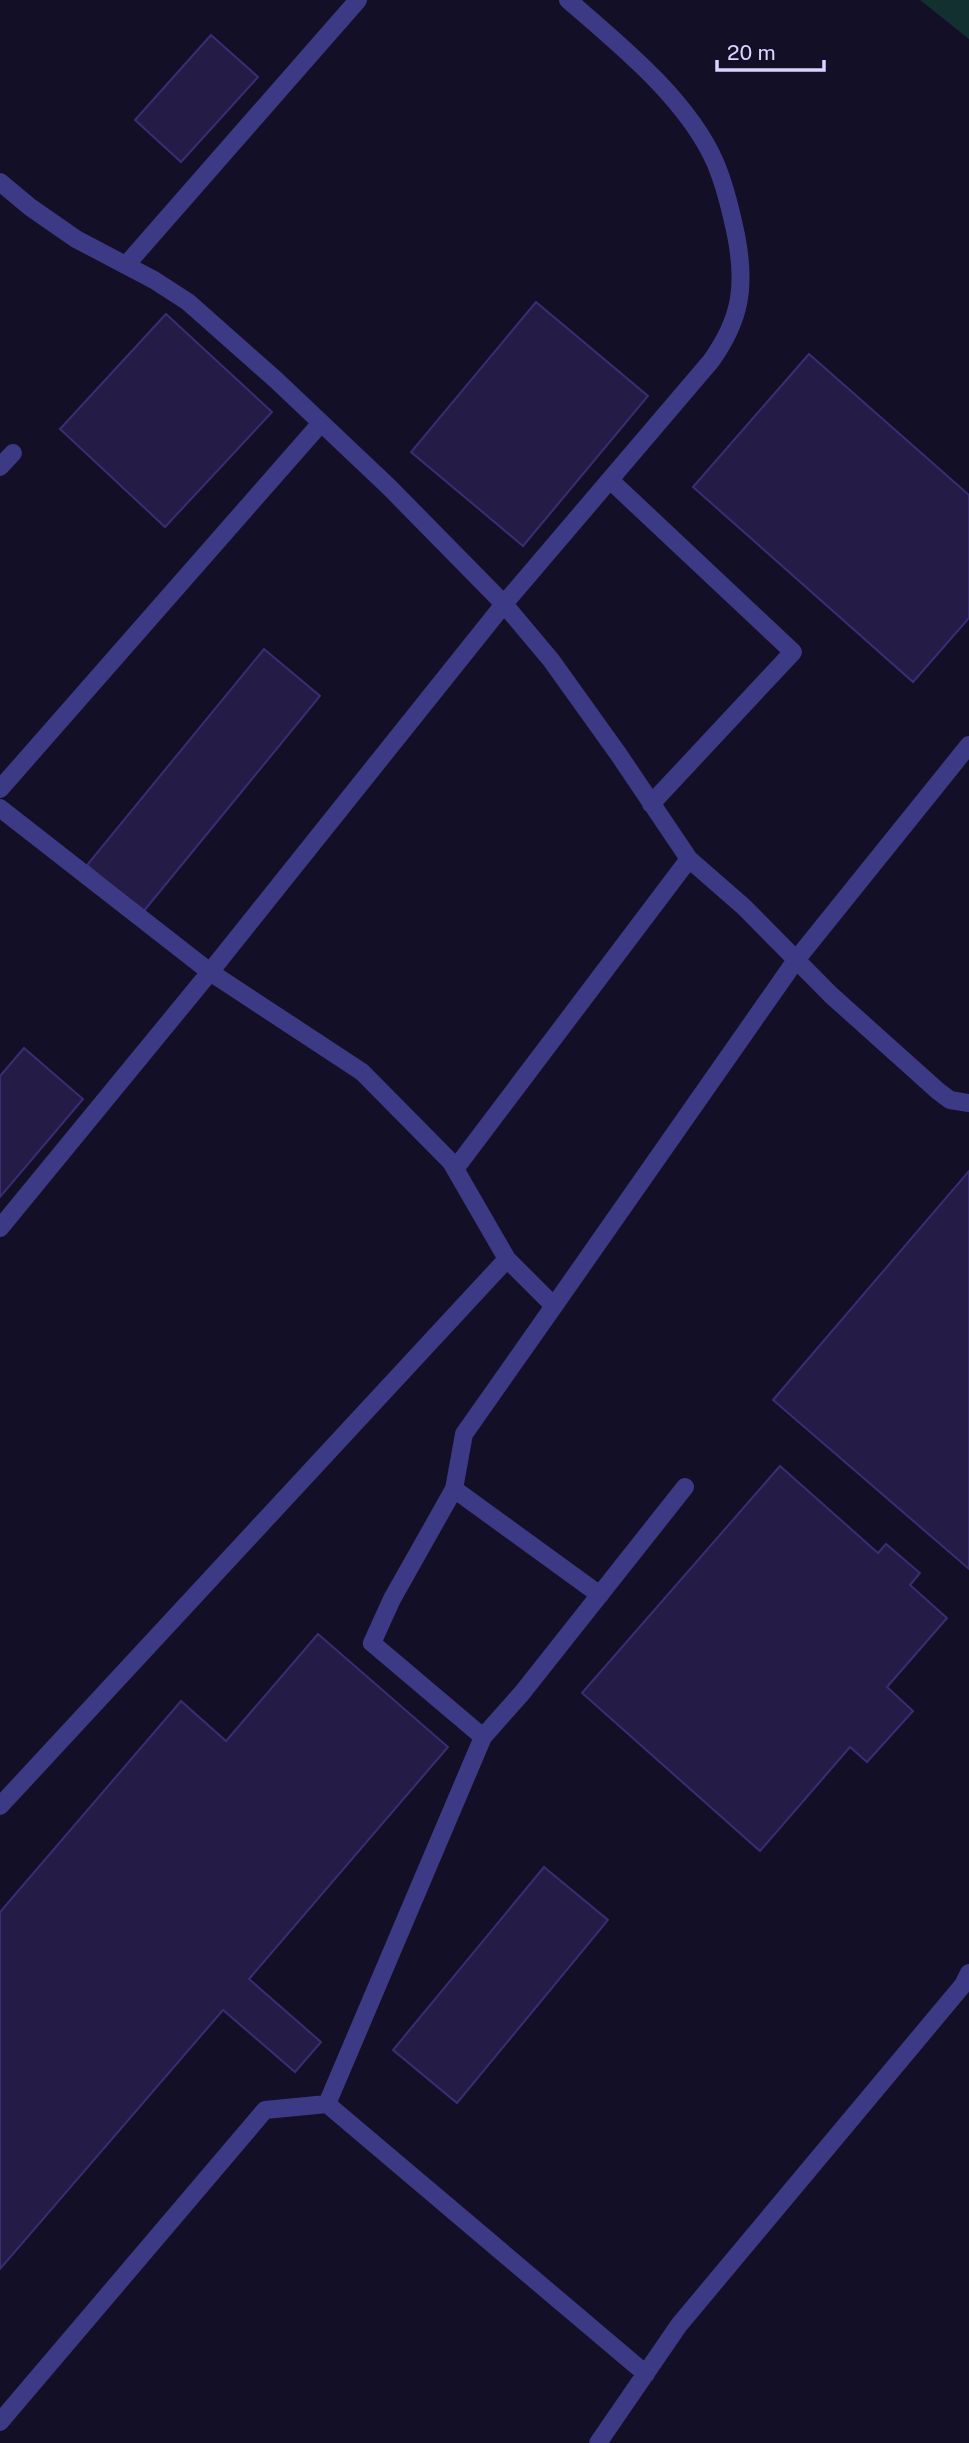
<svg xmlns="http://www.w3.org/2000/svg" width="969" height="2443" viewBox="0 0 969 2443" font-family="'Public Sans',sans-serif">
	<rect width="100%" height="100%" fill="#130f26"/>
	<path fill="#12302f" d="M 920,0 L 969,0 L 969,39 Z"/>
	<path fill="#241b47" stroke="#3b2d73" stroke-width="2" d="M 211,35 L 258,77 L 181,162 L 135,120 Z
		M 536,302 L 648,396 L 523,546 L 411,452 Z
		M 166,314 L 272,412 L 165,527 L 60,429 Z
		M 809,354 L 969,495 L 969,618 L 913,682 L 693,487 Z
		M 264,649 L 320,696 L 143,912 L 87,865 Z
		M 24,1048 L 83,1099 L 0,1197 L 0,1076 Z
		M 969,1171 L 969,1569 L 773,1400 Z
		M 780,1466 L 878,1553 L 886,1544 L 920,1573 L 910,1585 L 947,1618 L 887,1687 L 913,1711 L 867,1762 L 850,1747 L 760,1851 L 582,1693 Z
		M 318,1634 L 448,1747 L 249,1979 L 321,2042 L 295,2072 L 223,2010 L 0,2269 L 0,1912 L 181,1701 L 226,1741 Z
		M 544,1867 L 608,1920 L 457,2103 L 393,2050 Z"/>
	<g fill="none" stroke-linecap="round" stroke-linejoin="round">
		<path stroke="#3d3a85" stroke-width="18" d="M 0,182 L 30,207 L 76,239 L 154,280 L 188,302 L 275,379 L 389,487 L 504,604 L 551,660 L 619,755 L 689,859 L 744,907 L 831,995 L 938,1091 L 950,1100 L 969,1103
			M 126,265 L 358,0
			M 0,467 L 13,453
			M 610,480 L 793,652 L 651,804
			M 0,789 L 321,423
			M 0,808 L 210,972 L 362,1072 L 451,1162 L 507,1259 L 554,1306 L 464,1434 L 454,1489 L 392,1599 L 372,1643 L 483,1737 L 522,1693 L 685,1487
			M 455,1169 L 689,859
			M 0,1228 L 210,972 L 504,604 L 711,361 C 741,319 746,286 736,235 C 731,211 725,185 715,162 C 687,99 620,45 568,0
			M 554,1306 L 796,960 L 969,745
			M 454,1489 L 600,1595
			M 0,1806 L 507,1259
			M 327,2104 L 483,1737
			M 0,2422 L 265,2110 L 327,2104 L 646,2374
			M 598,2443 L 679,2325 L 963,1985 L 969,1973"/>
	</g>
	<path d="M717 60v10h107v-10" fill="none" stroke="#d9d4ff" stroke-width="3.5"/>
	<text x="727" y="60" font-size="21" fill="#d9d4ff" stroke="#130f26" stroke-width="5" paint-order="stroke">20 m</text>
</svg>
